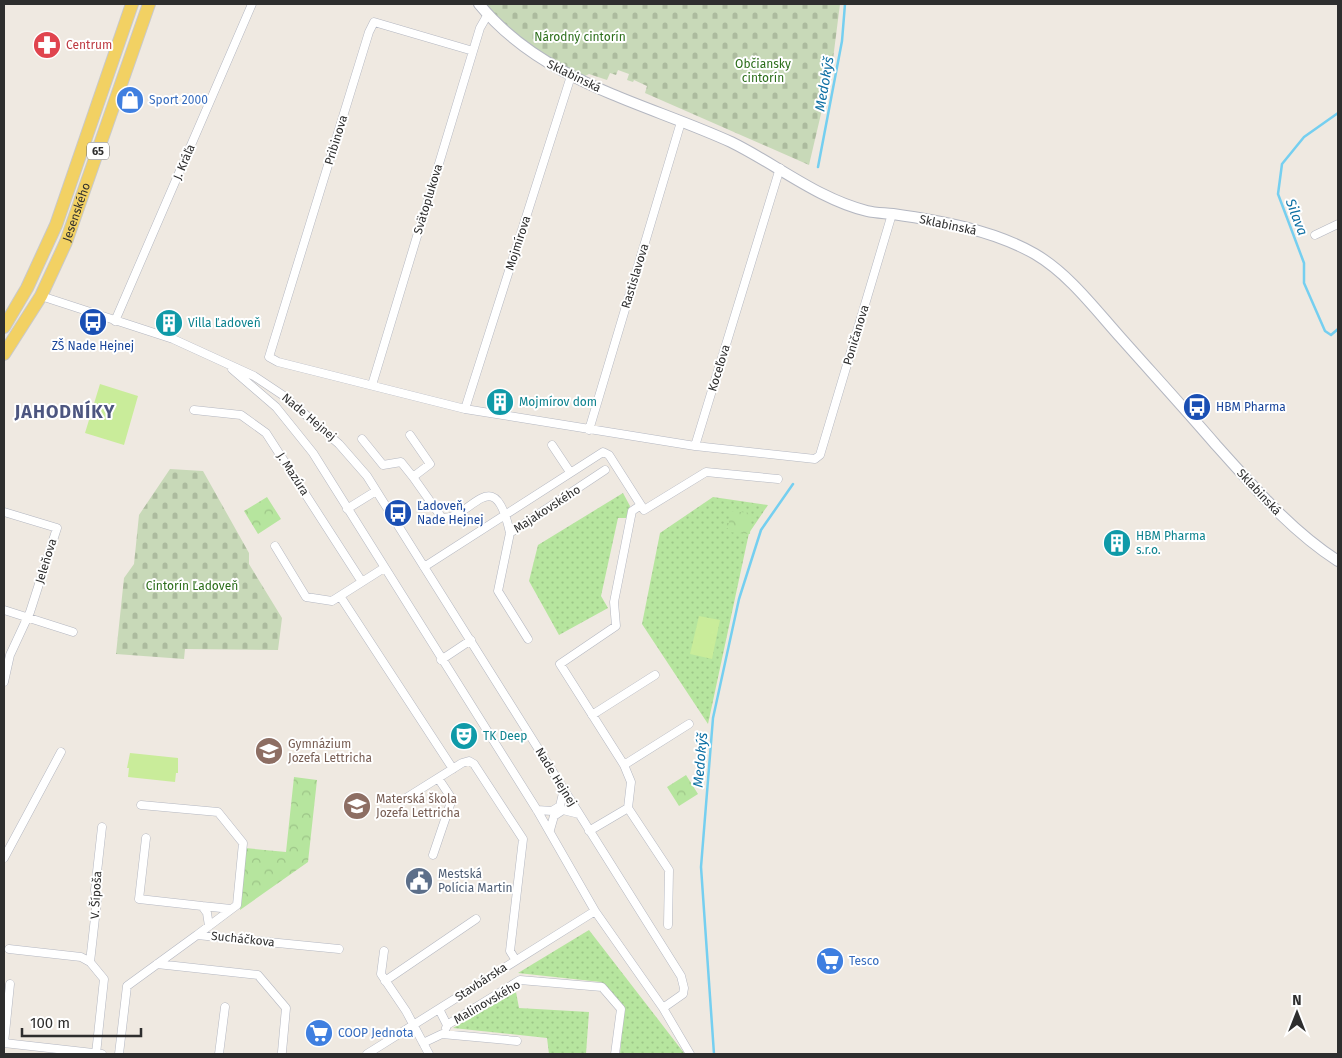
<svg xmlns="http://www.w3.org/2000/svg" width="1342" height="1058" viewBox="0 0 1342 1058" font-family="'Fira Sans',sans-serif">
	<defs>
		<pattern id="grass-dots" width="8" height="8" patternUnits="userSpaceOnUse" patternTransform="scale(1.25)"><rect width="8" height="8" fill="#b6e59e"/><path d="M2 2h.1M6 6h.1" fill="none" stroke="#9dc588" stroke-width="1.8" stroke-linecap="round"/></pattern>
		<pattern id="forest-crowns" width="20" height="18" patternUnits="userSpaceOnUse" patternTransform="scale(1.25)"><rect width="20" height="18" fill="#b6e59e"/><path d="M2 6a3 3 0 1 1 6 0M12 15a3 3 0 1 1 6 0" fill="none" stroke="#9dc588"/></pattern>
		<pattern id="cemetery-stones" width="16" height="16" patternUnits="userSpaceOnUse" patternTransform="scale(1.25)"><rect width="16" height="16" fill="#c8d9b8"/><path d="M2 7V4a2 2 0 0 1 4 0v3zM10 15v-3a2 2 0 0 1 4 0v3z" fill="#acbb9e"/></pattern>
	</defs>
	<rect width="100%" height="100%" fill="#efe9e1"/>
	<path fill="url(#grass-dots)" d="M 623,493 L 630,506 L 627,518 L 618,518 L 601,596 L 608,608 L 559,635 L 529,581 L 538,545 Z
		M 713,497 L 768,505 L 749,533 L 708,724 L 642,624 L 660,533 Z
		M 589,930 L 684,1053 L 684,1054 L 620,1054 L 624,1008 L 601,982 L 518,973 Z
		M 516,992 L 519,1008 L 589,1012 L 586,1054 L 549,1054 L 547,1038 L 453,1028 Z"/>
	<path fill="url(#forest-crowns)" d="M 267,497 L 281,519 L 258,534 L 244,511 Z
		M 730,511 L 751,513 L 750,534 L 728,532 L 728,528 L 723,528 L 724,523 L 729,523 Z
		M 686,775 L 698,794 L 679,806 L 667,787 Z
		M 294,777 L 317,780 L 308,862 L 240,910 L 245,848 L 286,852 Z"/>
	<path fill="url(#cemetery-stones)" d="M 485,4 L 840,4 L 832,67 L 809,165 L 645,93 L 647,86 L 634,80 L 633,82 L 627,80 L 629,74 L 618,70 L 616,75 L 610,73 L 607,80 L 589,74 L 585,76 L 541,55 L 508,29 Z
		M 170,469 L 203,471 L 249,553 L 249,564 L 282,618 L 278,650 L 185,649 L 184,659 L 116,654 L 124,578 L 134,564 L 139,515 Z"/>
	<path fill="#c9ec9a" d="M 100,384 L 138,396 L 124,445 L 85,433 Z
		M 699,616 L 720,620 L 712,659 L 690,654 Z
		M 130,753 L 178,758 L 178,773 L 176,773 L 175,782 L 128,777 L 129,768 L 127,768 Z"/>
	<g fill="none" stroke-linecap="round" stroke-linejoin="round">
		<path stroke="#75cff0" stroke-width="2.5" d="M 1338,113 L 1304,137 L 1282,164 L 1278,194 L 1304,263 L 1304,283 L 1325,331 L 1331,335 L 1338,329
			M 818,167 L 842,41 L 845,4
			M 714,1054 L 701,867 L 713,718 L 739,599 L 761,530 L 793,484"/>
		<defs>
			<path id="minor" d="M 473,51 L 374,22 L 369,32 L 269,357 L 278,362 L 465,409 L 695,446
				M 780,168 L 695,446 L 815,459 L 820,455 L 892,214
				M 1315,235 L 1338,224
				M 41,296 L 173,339 L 254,376 L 284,396 L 339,444 L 367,476 L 681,976 L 684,988 L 683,994 L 663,1008
				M 115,321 L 252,4
				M 232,369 L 276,407 L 313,453 L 537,810 L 595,911 L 663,1008 L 690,1054
				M 372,385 L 480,28 L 488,14
				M 465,409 L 571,76
				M 194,410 L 241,415 L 266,433 L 362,582
				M 589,430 L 681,122
				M 362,439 L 383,465 L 401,462 L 413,477 L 430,464 L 410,435
				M 552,445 L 570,472
				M 413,477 L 442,518 C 471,520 494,459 510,533
				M 641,505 L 632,511 L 614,602 L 616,626 L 560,664 L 624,765 L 631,782 L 628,808 L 669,870 L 668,925
				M 347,509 L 376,491
				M 4,512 L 57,528 L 30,612 L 10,655 L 4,682
				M 275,546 L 306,597 L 332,601 L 384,568
				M 424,567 L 603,452 L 609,455 L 644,510 L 706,472 L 778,479
				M 340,596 L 453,769
				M 4,610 L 73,632
				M 528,639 L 498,591 L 510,533 L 605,470
				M 441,660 L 471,640
				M 592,715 L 655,675
				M 624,765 L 689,724
				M 403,800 L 462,763 L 469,761 L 474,764 L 523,839 L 510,951 L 515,959
				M 141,805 L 218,812 L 243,843 L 237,905 L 197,935
				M 537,810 L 552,811 L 560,806 L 564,789
				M 550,830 L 554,816 L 563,810 L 579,814
				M 589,831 L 628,808
				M 146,838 L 139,899 L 202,906 L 207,913 L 209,926
				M 433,855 L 452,799 L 438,778
				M 4,858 L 61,752
				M 202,906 L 231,909
				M 9,949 L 81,957 L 90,962
				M 384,951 L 381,974 L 406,1011 L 429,1054
				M 157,964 L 258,975 L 286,1008 L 282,1052
				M 385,981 L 476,919
				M 10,984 L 4,1043 L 102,1054
				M 439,1009 L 447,1025 L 446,1028
				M 447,1025 L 520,980 L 602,987 L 621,1009 L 615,1054
				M 423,1043 L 442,1034 L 517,1041
				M 96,1054 L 104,979 L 90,962 L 97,900 L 95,890 L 102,827
				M 119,1054 L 127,986 L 197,935 L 339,949
				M 219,1054 L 225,1007
				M 367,1054 L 595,911"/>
			<path id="tertiary" d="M 479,4 C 543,82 643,102 731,142 C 776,164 818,199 867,211 C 875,213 884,213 893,214 C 941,221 993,230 1035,254 C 1069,274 1095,309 1121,338 C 1153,374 1185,409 1216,445 C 1254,487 1290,530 1338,561"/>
			<g id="primary">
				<path d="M 4,327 L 27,288 L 56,225 L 132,4"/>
				<path id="s1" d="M 4,354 L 41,296 L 66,242 L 149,4"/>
			</g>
		</defs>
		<use href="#minor" stroke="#b4b7c1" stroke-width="9"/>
		<use href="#tertiary" stroke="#b4b7c1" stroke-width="12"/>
		<use href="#primary" stroke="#c9c9c9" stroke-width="14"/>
		<use href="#minor" stroke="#fff" stroke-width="8"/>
		<use href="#tertiary" stroke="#fff" stroke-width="10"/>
		<use href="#primary" stroke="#f2d163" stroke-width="12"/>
	</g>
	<defs>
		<symbol id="pharmacy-disc" viewBox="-11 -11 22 22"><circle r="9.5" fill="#e0444e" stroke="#fff"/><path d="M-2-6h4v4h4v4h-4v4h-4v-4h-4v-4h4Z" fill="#fff"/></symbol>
		<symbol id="shop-disc" viewBox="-11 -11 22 22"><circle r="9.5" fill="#3f7fe0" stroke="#fff"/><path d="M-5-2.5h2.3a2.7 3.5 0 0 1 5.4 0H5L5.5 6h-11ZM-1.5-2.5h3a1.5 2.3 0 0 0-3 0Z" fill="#fff"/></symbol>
		<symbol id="bus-disc" viewBox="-11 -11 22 22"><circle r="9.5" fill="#1a4fb4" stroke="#fff"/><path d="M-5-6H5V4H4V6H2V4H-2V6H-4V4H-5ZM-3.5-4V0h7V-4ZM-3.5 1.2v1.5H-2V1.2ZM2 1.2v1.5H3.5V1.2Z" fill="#fff"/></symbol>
		<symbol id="building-disc" viewBox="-11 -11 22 22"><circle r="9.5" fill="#0f9aa8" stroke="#fff"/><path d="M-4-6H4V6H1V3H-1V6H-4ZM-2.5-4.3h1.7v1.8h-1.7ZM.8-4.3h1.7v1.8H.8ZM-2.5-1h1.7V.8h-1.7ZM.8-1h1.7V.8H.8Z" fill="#fff"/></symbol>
		<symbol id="theatre-disc" viewBox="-11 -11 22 22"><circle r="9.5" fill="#0f9aa8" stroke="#fff"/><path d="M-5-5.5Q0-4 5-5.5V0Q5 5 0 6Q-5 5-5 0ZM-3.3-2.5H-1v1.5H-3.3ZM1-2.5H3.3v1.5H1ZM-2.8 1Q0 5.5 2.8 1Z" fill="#fff"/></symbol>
		<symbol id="school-disc" viewBox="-11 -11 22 22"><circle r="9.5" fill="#8d6e63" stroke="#fff"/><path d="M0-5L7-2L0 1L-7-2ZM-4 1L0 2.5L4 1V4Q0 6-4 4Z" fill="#fff"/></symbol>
		<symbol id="civic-disc" viewBox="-11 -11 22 22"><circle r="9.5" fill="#5c6f8a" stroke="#fff"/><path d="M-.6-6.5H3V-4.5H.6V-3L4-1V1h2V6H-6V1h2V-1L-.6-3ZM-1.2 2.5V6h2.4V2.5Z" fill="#fff"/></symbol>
		<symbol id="supermarket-disc" viewBox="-11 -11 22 22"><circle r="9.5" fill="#3f7fe0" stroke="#fff"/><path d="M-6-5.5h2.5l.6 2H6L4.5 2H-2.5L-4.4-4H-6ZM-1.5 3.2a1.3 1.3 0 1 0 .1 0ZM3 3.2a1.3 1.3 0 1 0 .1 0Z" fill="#fff"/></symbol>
	</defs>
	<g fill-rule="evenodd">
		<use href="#pharmacy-disc" x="31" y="29" width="32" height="32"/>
		<use href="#shop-disc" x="114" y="84" width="32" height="32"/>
		<use href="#bus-disc" x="77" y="306" width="32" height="32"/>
		<use href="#building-disc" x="153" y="307" width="32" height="32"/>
		<use href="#building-disc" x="484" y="386" width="32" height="32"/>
		<use href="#bus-disc" x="1181" y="391" width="32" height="32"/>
		<use href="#bus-disc" x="382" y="497" width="32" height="32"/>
		<use href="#building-disc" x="1101" y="527" width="32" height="32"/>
		<use href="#theatre-disc" x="448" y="720" width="32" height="32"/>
		<use href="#school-disc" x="253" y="735" width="32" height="32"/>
		<use href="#school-disc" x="341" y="790" width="32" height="32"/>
		<use href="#civic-disc" x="403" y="865" width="32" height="32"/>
		<use href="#supermarket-disc" x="814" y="945" width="32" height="32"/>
		<use href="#supermarket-disc" x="303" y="1017" width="32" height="32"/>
	</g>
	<g text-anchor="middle" stroke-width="4" stroke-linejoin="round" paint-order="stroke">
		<rect fill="#fff" stroke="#6d6d6d" stroke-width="1" x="87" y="142.5" width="22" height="17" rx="4"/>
		<g font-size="11" font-weight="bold" fill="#2e2e2e">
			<text x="98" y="155">65</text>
		</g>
		<g font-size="12" fill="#2c6e1b" stroke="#fff">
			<text x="580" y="41">Národný cintorín</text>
			<text x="763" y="68">Občiansky<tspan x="763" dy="14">cintorín</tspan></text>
			<text x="192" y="590">Cintorín Ľadoveň</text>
		</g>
		<g font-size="12" fill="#be3a42" stroke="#fff" text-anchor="start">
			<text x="66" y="49">Centrum</text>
		</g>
		<g font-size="12" fill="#2e2e2e" stroke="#fff">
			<text transform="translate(574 76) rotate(26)" y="4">Sklabinská</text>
			<text transform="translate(336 140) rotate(-73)" y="4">Pribinova</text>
			<text transform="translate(184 162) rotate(-67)" y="4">J. Kráľa</text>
			<text transform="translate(428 199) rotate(-73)" y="4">Svätoplukova</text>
			<text dy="4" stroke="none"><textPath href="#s1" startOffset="160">Jesenského</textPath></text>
			<text transform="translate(948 225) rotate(12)" y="4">Sklabinská</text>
			<text transform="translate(518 243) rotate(-72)" y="4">Mojmírova</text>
			<text transform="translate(635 276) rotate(-73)" y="4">Rastislavova</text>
			<text transform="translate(856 335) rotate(-73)" y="4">Poničanova</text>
			<text transform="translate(719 368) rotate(-73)" y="4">Koceľova</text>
			<text transform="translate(309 417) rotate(40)" y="4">Nade Hejnej</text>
			<text transform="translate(293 474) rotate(57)" y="4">J. Mazúra</text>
			<text transform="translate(1259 492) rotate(47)" y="4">Sklabinská</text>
			<text transform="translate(547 509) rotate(-33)" y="4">Majakovského</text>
			<text transform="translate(46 561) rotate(-73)" y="4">Jeleňova</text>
			<text transform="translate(556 777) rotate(58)" y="4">Nade Hejnej</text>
			<text transform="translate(96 895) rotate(-87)" y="4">V. Šípoša</text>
			<text transform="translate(243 939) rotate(6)" y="4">Sucháčkova</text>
			<text transform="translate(481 982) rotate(-33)" y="4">Stavbárska</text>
			<text transform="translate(487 1002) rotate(-30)" y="4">Malinovského</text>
		</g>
		<g font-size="12" fill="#366cbe" stroke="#fff" text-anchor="start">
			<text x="149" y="104">Sport 2000</text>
			<text x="849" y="965">Tesco</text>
			<text x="338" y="1037">COOP Jednota</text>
		</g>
		<g font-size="12" fill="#0d838f" stroke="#fff" text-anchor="start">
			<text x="188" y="327">Villa Ľadoveň</text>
			<text x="519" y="406">Mojmírov dom</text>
			<text x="1136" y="540">HBM Pharma<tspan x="1136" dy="14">s.r.o.</tspan></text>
			<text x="483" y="740">TK Deep</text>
		</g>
		<g font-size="12" fill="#164399" stroke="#fff" text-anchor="start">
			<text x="93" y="350" text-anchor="middle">ZŠ Nade Hejnej</text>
			<text x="1216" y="411">HBM Pharma</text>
			<text x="417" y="510">Ľadoveň,<tspan x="417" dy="14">Nade Hejnej</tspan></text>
		</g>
		<g font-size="12" fill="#785e54" stroke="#fff" text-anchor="start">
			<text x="288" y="748">Gymnázium<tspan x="288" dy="14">Jozefa Lettricha</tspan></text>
			<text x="376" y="803">Materská škola<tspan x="376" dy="14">Jozefa Lettricha</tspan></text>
		</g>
		<g font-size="12" fill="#4e5e75" stroke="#fff" text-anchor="start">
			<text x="438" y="878">Mestská<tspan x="438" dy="14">Polícia Martin</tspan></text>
		</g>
		<g font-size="14" font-style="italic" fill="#0d6fa3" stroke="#fff">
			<text transform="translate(824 84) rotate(-80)" y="5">Medokýš</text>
			<text transform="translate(1297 217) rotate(69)" y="5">Silava</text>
			<text transform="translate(700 760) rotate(-85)" y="5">Medokýš</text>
		</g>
		<g font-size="18" font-weight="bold" letter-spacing="1" fill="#4d5680" stroke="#fff">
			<text x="65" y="418">JAHODNÍKY</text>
		</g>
	</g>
	<rect width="1342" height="1058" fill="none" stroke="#2e2e2e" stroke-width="10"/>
	<g transform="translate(1297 1013)" stroke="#ffffff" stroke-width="4" paint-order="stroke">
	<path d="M0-4L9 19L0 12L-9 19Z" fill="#2e2e2e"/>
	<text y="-8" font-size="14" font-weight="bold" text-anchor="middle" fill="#2e2e2e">N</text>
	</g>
	<path d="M22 1028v8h119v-8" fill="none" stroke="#2e2e2e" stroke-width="2.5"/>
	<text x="30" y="1028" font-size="15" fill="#2e2e2e" stroke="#ffffff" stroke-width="4" paint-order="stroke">100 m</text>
</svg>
